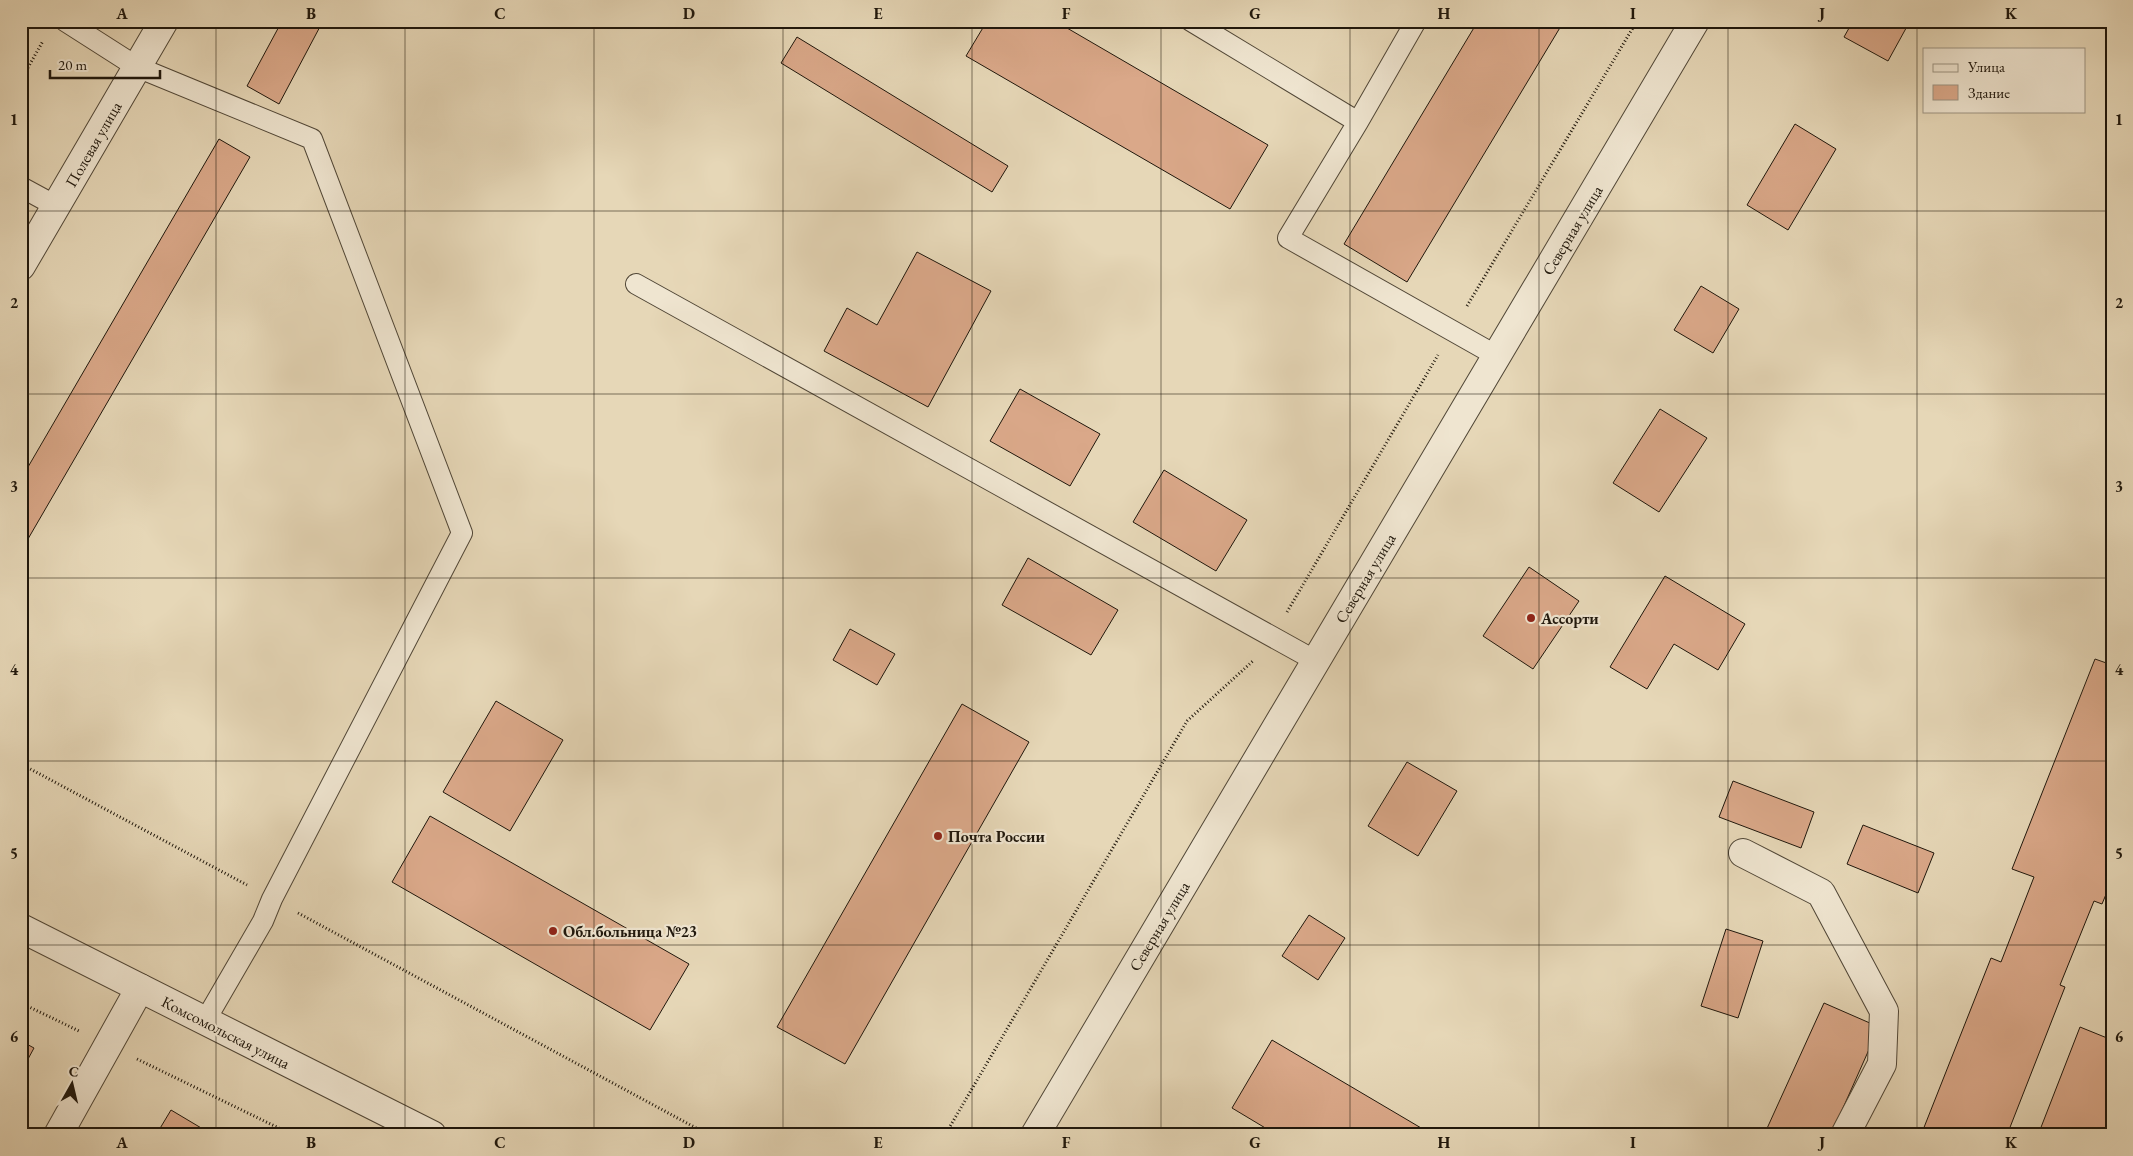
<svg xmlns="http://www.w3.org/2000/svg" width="2133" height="1156" viewBox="0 0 2133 1156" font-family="'EB Garamond',serif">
	<rect width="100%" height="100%" fill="#e6d7b7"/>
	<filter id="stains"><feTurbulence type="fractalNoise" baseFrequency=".004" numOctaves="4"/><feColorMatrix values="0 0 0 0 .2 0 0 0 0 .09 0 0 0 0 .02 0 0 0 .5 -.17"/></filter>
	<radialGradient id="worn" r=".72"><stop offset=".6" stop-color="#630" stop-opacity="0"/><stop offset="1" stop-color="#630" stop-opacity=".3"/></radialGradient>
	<path fill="#daa889" stroke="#1f170c" d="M 282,21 L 323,21 L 279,104 L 247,86 Z
		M 987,21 L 1055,21 L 1268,145 L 1230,209 L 966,56 Z
		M 1478,21 L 1564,21 L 1407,282 L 1344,244 Z
		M 1853,21 L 1910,21 L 1888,61 L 1844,37 Z
		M 797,37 L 1008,166 L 992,192 L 781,63 Z
		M 1795,124 L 1836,149 L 1788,230 L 1747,205 Z
		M 219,139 L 250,157 L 21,551 L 21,479 Z
		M 917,252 L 991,291 L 928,407 L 824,351 L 847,308 L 877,325 Z
		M 1701,286 L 1739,309 L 1713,353 L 1674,330 Z
		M 1020,389 L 1100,434 L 1070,486 L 990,441 Z
		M 1660,409 L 1707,438 L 1659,512 L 1613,483 Z
		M 1164,470 L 1247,520 L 1216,571 L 1133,522 Z
		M 1028,558 L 1118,610 L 1091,655 L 1002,605 Z
		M 1529,567 L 1579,601 L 1533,669 L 1483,636 Z
		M 1665,576 L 1745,624 L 1718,670 L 1674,644 L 1647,689 L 1610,667 Z
		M 850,629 L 895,654 L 877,685 L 833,660 Z
		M 2095,659 L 2112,665 L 2112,880 L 2102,904 L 2094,901 L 2060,985 L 2065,987 L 2007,1135 L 1921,1135 L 1991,958 L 2001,962 L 2034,877 L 2012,869 Z
		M 496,701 L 563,740 L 510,831 L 443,792 Z
		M 962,704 L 1029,742 L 845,1064 L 777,1027 Z
		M 1407,762 L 1457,791 L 1418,856 L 1368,826 Z
		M 1733,781 L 1814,812 L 1801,848 L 1719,817 Z
		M 430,816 L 689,964 L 650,1030 L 392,882 Z
		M 1863,825 L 1934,853 L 1918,893 L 1847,864 Z
		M 1309,915 L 1345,938 L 1318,980 L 1282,956 Z
		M 1726,929 L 1763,941 L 1738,1018 L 1701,1006 Z
		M 1824,1003 L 1879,1027 L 1831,1135 L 1764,1135 Z
		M 2080,1027 L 2112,1040 L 2112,1126 L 2108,1135 L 2038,1135 Z
		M 1272,1040 L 1433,1135 L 1277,1135 L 1232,1108 Z
		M 21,1041 L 34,1048 L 21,1072 Z
		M 171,1110 L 213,1135 L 156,1135 Z"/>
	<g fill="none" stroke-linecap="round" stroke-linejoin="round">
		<defs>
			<path id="service" d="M 65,21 L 137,67 L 312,139 L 462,533 L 272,899 L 263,921 L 205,1021
				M 1191,21 L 1358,122
				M 1416,21 L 1358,122 L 1288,238 L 1497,356
				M 21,187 L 56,206
				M 636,284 L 1316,661"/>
			<path id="minor" d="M 21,266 L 164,21
				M 1743,853 L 1821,893 L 1884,1011 L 1882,1064 L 1845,1135
				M 58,1135 L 140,988"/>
			<path id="tertiary" d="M 21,928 L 432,1135
				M 1035,1135 L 1695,21"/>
		</defs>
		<use href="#service" stroke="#514737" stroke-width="22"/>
		<use href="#minor" stroke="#514737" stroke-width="30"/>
		<use href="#tertiary" stroke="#514737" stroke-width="30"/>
		<path stroke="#1f170c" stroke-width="3" stroke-dasharray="1 2.5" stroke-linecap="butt" d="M 21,80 L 43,41
			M 1467,306 L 1637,21
			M 1287,612 L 1438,355
			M 21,764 L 247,885
			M 298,913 L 709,1135
			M 21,1003 L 79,1031
			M 137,1059 L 293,1135
			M 945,1135 L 1187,721 L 1254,660"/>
		<use href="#service" stroke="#efe5d0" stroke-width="20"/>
		<use href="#minor" stroke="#efe5d0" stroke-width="28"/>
		<use href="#tertiary" stroke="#efe5d0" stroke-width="28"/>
	</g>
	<path fill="none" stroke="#1f170c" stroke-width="1" stroke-opacity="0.55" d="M 216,21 L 216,1135M 405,21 L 405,1135M 594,21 L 594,1135M 783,21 L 783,1135M 972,21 L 972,1135M 1161,21 L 1161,1135M 1350,21 L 1350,1135M 1539,21 L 1539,1135M 1728,21 L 1728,1135M 1917,21 L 1917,1135M 21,211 L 2112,211M 21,394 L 2112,394M 21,578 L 2112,578M 21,761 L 2112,761M 21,945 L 2112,945"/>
	<g fill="#8f2418" stroke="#efe5d0" stroke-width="2">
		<circle cx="1531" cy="618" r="5"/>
		<circle cx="938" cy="836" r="5"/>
		<circle cx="553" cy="931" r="5"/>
	</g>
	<g text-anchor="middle" stroke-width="4.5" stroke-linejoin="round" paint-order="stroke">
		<g font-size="16" fill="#1f170c" stroke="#efe5d0">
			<text transform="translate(93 144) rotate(-60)" y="6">Полевая улица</text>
			<text transform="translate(1572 230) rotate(-59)" y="6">Северная улица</text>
			<text transform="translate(1365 578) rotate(-59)" y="6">Северная улица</text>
			<text transform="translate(1159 926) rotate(-59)" y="6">Северная улица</text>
			<text transform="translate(226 1032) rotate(27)" y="6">Комсомольская улица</text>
		</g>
		<g font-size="16" font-weight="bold" fill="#1f170c" stroke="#efe5d0" text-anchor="start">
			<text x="1541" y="624">Ассорти</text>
			<text x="948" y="842">Почта России</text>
			<text x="563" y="937">Обл.больница №23</text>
		</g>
	</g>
	<rect width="2133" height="1156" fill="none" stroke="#e6d7b7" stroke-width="55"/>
	<rect x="1923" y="48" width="162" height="65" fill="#efe5d0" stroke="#9c9382"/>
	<rect x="1933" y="64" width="25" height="8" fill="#efe5d0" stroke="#9c9382"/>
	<text x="1968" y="72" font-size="15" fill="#1f170c">Улица</text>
	<rect x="1933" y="85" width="25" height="15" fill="#daa889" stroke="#9c9382"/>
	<text x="1968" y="98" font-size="15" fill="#1f170c">Здание</text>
	<g transform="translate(72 1084) rotate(8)" stroke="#efe5d0" stroke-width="4" paint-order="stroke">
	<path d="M0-4L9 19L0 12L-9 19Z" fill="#1f170c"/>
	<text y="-8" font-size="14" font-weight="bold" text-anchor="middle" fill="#1f170c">С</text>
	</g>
	<path d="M50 70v8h110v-8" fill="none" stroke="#1f170c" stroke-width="2.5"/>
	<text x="58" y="70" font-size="15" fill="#1f170c" stroke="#efe5d0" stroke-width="4" paint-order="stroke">20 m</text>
	<rect x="28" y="28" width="2078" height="1100" fill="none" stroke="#1f170c" stroke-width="2"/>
	<g font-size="16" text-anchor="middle" font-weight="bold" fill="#1f170c">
		<text x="122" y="19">A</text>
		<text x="311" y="19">B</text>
		<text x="500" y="19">C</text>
		<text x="689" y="19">D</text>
		<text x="878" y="19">E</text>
		<text x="1066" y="19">F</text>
		<text x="1255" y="19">G</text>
		<text x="1444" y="19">H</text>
		<text x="1633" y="19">I</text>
		<text x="1822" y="19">J</text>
		<text x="2011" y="19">K</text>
		<text x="14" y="125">1</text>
		<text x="2119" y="125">1</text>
		<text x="14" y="308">2</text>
		<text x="2119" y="308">2</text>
		<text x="14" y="492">3</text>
		<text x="2119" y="492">3</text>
		<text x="14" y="675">4</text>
		<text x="2119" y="675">4</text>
		<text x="14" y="859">5</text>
		<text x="2119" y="859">5</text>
		<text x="14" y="1042">6</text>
		<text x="2119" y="1042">6</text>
		<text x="122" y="1148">A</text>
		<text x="311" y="1148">B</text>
		<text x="500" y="1148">C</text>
		<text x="689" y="1148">D</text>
		<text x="878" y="1148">E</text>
		<text x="1066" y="1148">F</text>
		<text x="1255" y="1148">G</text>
		<text x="1444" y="1148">H</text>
		<text x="1633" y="1148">I</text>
		<text x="1822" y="1148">J</text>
		<text x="2011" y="1148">K</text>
	</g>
	<rect width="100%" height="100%" filter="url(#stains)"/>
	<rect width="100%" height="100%" fill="url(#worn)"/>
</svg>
